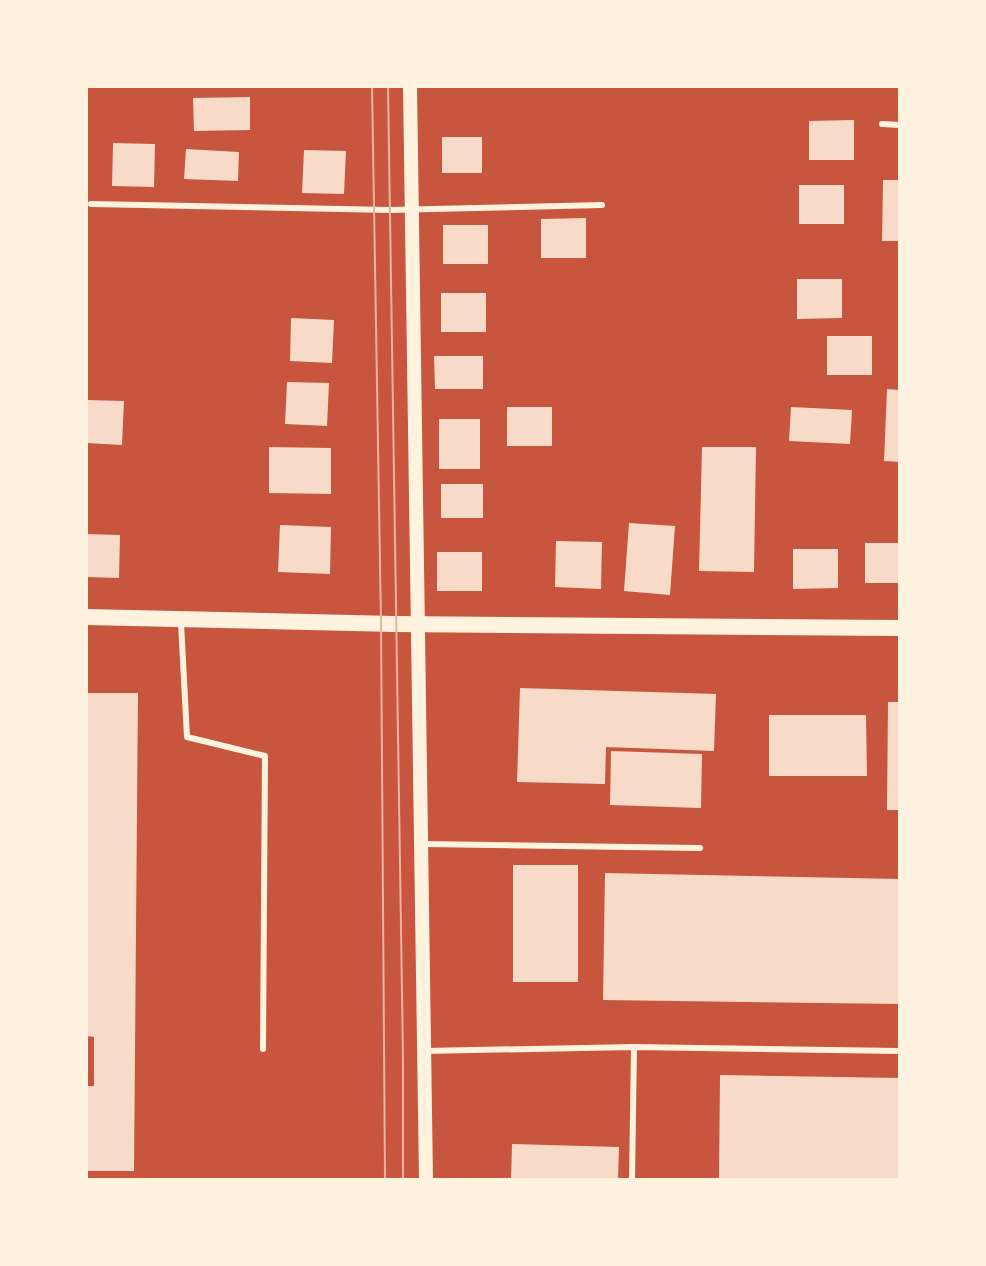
<svg xmlns="http://www.w3.org/2000/svg" width="986" height="1266" viewBox="0 0 986 1266" font-family="'DM Sans',sans-serif">
	<rect width="100%" height="100%" fill="#c8553d"/>
	<path fill="#f7dbc8" d="M 250,97 L 250,130 L 194,131 L 193,98 Z
		M 854,120 L 854,160 L 809,160 L 809,121 Z
		M 442,137 L 482,137 L 482,173 L 442,173 Z
		M 113,143 L 155,144 L 154,187 L 112,186 Z
		M 186,149 L 239,152 L 238,181 L 184,179 Z
		M 304,150 L 346,151 L 344,194 L 302,193 Z
		M 883,180 L 900,180 L 900,241 L 882,241 Z
		M 799,185 L 844,185 L 844,224 L 799,224 Z
		M 586,218 L 586,258 L 541,258 L 541,219 Z
		M 443,225 L 488,225 L 488,264 L 443,264 Z
		M 797,279 L 842,279 L 842,318 L 797,319 Z
		M 441,293 L 486,293 L 486,332 L 441,332 Z
		M 291,318 L 334,320 L 332,363 L 290,361 Z
		M 827,336 L 872,336 L 872,375 L 827,375 Z
		M 434,356 L 483,356 L 483,389 L 435,389 Z
		M 287,382 L 329,383 L 327,426 L 285,424 Z
		M 887,389 L 900,390 L 900,462 L 884,461 Z
		M 86,400 L 124,401 L 122,445 L 86,443 Z
		M 507,407 L 552,407 L 552,446 L 507,446 Z
		M 791,407 L 852,410 L 850,444 L 789,441 Z
		M 439,419 L 480,419 L 480,469 L 439,469 Z
		M 269,447 L 331,448 L 331,494 L 269,493 Z
		M 702,447 L 756,447 L 754,572 L 699,571 Z
		M 441,484 L 483,484 L 483,518 L 441,518 Z
		M 629,523 L 675,526 L 670,595 L 624,591 Z
		M 280,525 L 331,527 L 330,574 L 278,572 Z
		M 86,534 L 120,535 L 119,578 L 86,577 Z
		M 556,541 L 602,542 L 601,589 L 555,587 Z
		M 865,543 L 900,543 L 900,583 L 865,583 Z
		M 793,549 L 838,549 L 838,588 L 793,589 Z
		M 437,552 L 482,552 L 482,591 L 437,591 Z
		M 520,688 L 716,694 L 714,751 L 606,747 L 605,784 L 517,782 Z
		M 86,693 L 138,693 L 134,1171 L 86,1171 L 86,1086 L 94,1086 L 94,1037 L 86,1036 Z
		M 888,702 L 900,702 L 900,810 L 887,810 Z
		M 769,715 L 866,715 L 867,776 L 769,776 Z
		M 611,751 L 702,754 L 701,808 L 610,805 Z
		M 513,865 L 578,865 L 578,982 L 513,982 Z
		M 605,873 L 900,879 L 900,1004 L 603,1000 Z
		M 720,1075 L 900,1078 L 900,1180 L 719,1180 Z
		M 512,1144 L 619,1147 L 618,1180 L 511,1180 Z"/>
	<g fill="none" stroke-linecap="round" stroke-linejoin="round">
		<path stroke="#fff3e0" stroke-width="6" d="M 882,124 L 900,125
			M 91,204 L 389,210 L 602,205
			M 181,623 L 187,737 L 265,756 L 263,1049
			M 424,844 L 700,848
			M 424,1051 L 634,1047 L 900,1051
			M 632,1180 L 634,1047"/>
		<path stroke="#fff3e0" stroke-width="14" d="M 410,86 L 426,1180"/>
		<path stroke="#fff3e0" stroke-width="16" d="M 86,617 L 395,624 L 900,628"/>
		<path stroke="#e9b49f" stroke-width="2" d="M 372,86 L 381,623 L 385,1180
			M 388,86 L 403,1058 L 403,1180"/>
	</g>
	<rect width="986" height="1266" fill="none" stroke="#fff3e0" stroke-width="176"/>
</svg>
